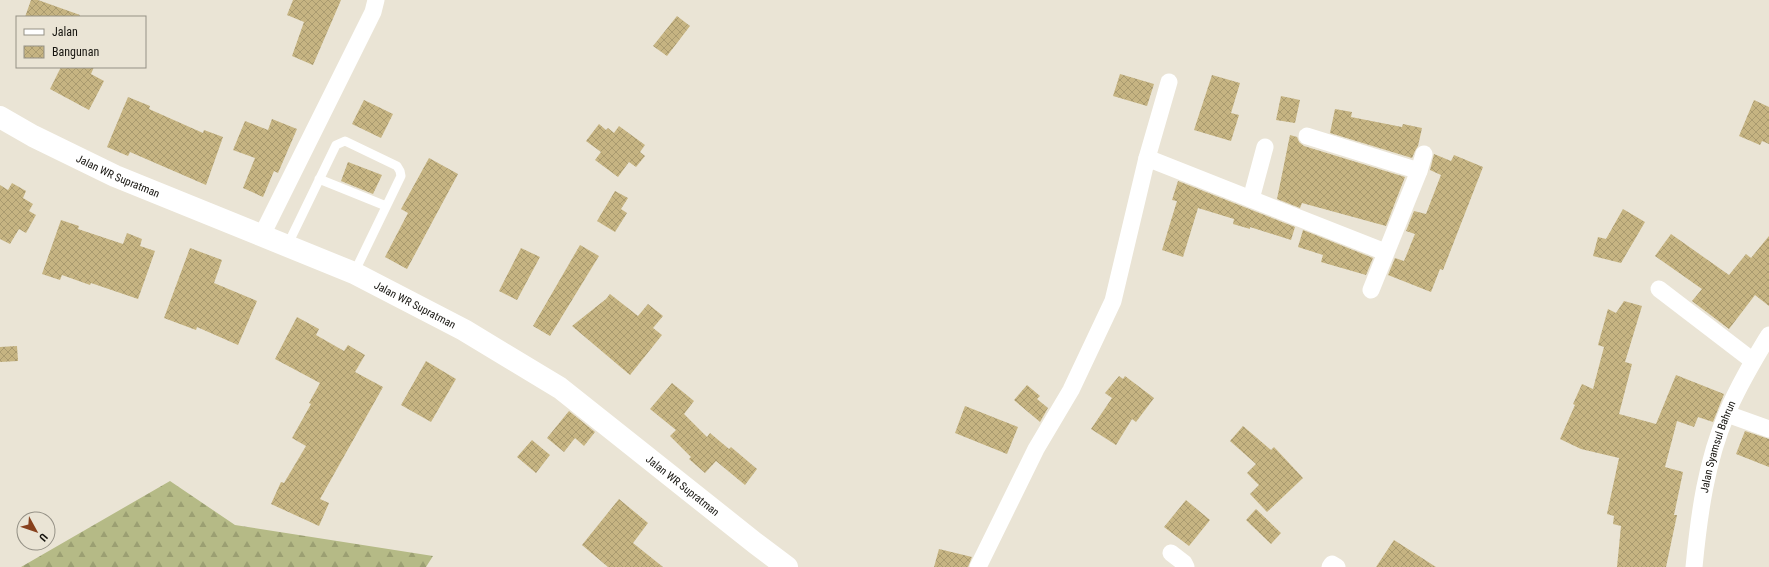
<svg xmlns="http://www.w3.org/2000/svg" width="1769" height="567" viewBox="0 0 1769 567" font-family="'Roboto Condensed',sans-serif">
	<defs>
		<pattern id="forest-firs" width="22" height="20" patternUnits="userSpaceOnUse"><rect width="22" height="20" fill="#b5ba86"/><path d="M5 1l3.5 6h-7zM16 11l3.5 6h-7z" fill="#9b9f72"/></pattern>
		<pattern id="building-cross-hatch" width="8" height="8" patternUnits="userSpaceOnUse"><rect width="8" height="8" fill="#c6b482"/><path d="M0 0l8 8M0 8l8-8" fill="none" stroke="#a99a6f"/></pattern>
	</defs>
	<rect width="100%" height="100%" fill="#eae4d5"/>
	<path fill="url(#forest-firs)" d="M 170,481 L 235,525 L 433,556 L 426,567 L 21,567 Z"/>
	<path fill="url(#building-cross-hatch)" d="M 31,0 L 38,0 L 80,15 L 79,17 L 25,17 Z
		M 293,0 L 341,0 L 313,65 L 292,56 L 304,22 L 287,15 Z
		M 677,16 L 690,26 L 667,56 L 653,46 Z
		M 61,67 L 94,67 L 91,74 L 104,81 L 89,110 L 50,89 Z
		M 1120,74 L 1154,84 L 1147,106 L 1113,96 Z
		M 1212,75 L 1240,83 L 1231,113 L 1239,115 L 1231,141 L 1194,130 Z
		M 1281,96 L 1300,100 L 1295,123 L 1276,120 Z
		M 128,97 L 150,106 L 149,109 L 203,133 L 204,130 L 223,137 L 206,185 L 130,152 L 128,156 L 107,147 Z
		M 364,100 L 393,114 L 381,138 L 352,124 Z
		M 1754,100 L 1769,107 L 1769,144 L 1762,141 L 1760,145 L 1739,136 Z
		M 1335,109 L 1352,112 L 1351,117 L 1402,127 L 1403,124 L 1422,128 L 1418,146 L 1415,151 L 1412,158 L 1330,133 Z
		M 272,119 L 297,129 L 278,173 L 274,171 L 263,197 L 243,188 L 255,158 L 233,150 L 245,121 L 268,130 Z
		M 599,124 L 606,130 L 608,128 L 614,133 L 619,126 L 645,145 L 640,152 L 645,156 L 636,167 L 629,162 L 618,177 L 595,160 L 601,152 L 586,141 Z
		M 1290,135 L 1297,137 L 1299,142 L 1304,146 L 1405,177 L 1386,226 L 1302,203 L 1300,208 L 1277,199 Z
		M 1434,154 L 1451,161 L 1454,155 L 1483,167 L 1443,270 L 1440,269 L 1431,292 L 1388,275 L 1395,258 L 1404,261 L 1415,234 L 1406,231 L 1414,211 L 1426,214 L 1441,175 L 1430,170 Z
		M 429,158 L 458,174 L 407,269 L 385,257 L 408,213 L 401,209 Z
		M 348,162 L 382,175 L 373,194 L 341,181 Z
		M 1178,181 L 1295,227 L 1291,240 L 1250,227 L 1250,229 L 1233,224 L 1234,219 L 1198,208 L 1183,257 L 1162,250 L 1177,201 L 1172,200 Z
		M 12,183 L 26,191 L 23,198 L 33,204 L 29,211 L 36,215 L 26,233 L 19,229 L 10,244 L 0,239 L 0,185 L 8,190 Z
		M 615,191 L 628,198 L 621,209 L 627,213 L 615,232 L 597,221 Z
		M 1623,209 L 1645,222 L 1621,263 L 1593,256 L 1598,237 L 1606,239 Z
		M 61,220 L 79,226 L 78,229 L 123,244 L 127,233 L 142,239 L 140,246 L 155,251 L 138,299 L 91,283 L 90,285 L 62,275 L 60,280 L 42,274 Z
		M 1303,230 L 1373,258 L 1366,275 L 1321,262 L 1323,255 L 1298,247 Z
		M 1671,234 L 1729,275 L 1746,254 L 1751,258 L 1769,236 L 1769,306 L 1755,295 L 1729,329 L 1692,301 L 1702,289 L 1655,256 Z
		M 580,245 L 599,256 L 550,336 L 533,326 Z
		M 190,248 L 222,260 L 214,283 L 257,301 L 238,345 L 197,327 L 196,330 L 164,318 Z
		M 521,248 L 540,257 L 517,300 L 499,291 Z
		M 610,294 L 638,316 L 648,304 L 663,316 L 653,328 L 662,335 L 630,375 L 572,326 L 606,299 Z
		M 1624,301 L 1642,306 L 1625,362 L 1632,364 L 1619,414 L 1656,424 L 1676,375 L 1724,394 L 1713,422 L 1698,417 L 1694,427 L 1677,421 L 1665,467 L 1683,472 L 1674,515 L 1677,515 L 1666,567 L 1617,567 L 1621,526 L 1613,524 L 1614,516 L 1607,514 L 1619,458 L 1581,449 L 1560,439 L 1575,405 L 1573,404 L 1582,384 L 1593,389 L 1604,347 L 1598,345 L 1608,309 L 1616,313 Z
		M 297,317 L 319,329 L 316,335 L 344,351 L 348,345 L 365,355 L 355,372 L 383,387 L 320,499 L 329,503 L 319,526 L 271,504 L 281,482 L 284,483 L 306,446 L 292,438 L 311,404 L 309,403 L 320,383 L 275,359 Z
		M 17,346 L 18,361 L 0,362 L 0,347 Z
		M 426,361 L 456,379 L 431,422 L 401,405 Z
		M 1119,376 L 1123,379 L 1125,376 L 1154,398 L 1136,422 L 1132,419 L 1116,445 L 1091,429 L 1112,398 L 1105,393 Z
		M 672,383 L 694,401 L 684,414 L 707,437 L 710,433 L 729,449 L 731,447 L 757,469 L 745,485 L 716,461 L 705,473 L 689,459 L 691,457 L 670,436 L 676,430 L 650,409 Z
		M 1027,385 L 1040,396 L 1037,399 L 1048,408 L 1040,422 L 1014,400 Z
		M 965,406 L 1018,427 L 1007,454 L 955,433 Z
		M 569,411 L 595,432 L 584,446 L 575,438 L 564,452 L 547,438 Z
		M 1243,426 L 1271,450 L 1274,447 L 1303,478 L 1267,512 L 1250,494 L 1259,485 L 1247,473 L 1256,464 L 1230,441 Z
		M 1745,431 L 1769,439 L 1769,467 L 1736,454 Z
		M 532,440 L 550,455 L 536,473 L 517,457 Z
		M 619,499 L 648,523 L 633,543 L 663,567 L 608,567 L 582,545 Z
		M 1186,500 L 1210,520 L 1189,546 L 1164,527 Z
		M 1256,509 L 1281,533 L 1271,544 L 1246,520 Z
		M 1394,540 L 1436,567 L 1376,567 Z
		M 939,549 L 972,557 L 968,567 L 934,567 Z"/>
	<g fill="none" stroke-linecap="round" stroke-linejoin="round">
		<path stroke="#fff" stroke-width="9" d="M 319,179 L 386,206
			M 287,246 L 336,145 L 345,141 L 397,166 L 400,171 L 401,176 L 354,273"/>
		<g stroke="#fff" stroke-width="17">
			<path d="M 1307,136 L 1419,171"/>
			<path d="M 1147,158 L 1385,252"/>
			<path d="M 1251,199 L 1265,147"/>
			<path d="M 262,235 L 373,12 L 376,0"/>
			<path d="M 1659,289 L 1753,361"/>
			<path d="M 1371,290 L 1419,171 L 1424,154"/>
			<path d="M 1727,414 L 1769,429"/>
			<path d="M 1171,553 L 1184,563 L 1186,567"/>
			<path d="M 978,567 L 1036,449 L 1071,390 L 1113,301 L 1147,158 L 1169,82"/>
			<path d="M 1330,567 L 1332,564 L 1337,567"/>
			<path id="s1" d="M 1694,567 C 1699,515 1706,462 1727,413 C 1738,386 1754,360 1769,335"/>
		</g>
		<path stroke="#fff" stroke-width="22" id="s2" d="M 0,117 L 33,136 L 115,176 L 354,273 L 464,330 L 560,388 L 755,543 L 787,567"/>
	</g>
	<g text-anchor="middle" stroke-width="3" stroke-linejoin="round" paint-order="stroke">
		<g font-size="11" fill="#16140f" stroke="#eae4d5">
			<text dy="4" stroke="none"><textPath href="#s2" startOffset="132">Jalan WR Supratman</textPath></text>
			<text dy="4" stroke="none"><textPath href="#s2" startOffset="456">Jalan WR Supratman</textPath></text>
			<text dy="4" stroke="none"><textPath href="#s1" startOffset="123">Jalan Syamsul Bahrun</textPath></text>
			<text dy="4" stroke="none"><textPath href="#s2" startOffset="780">Jalan WR Supratman</textPath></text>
		</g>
	</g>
	<rect x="16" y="16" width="130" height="52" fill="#eae4d5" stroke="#959186"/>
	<rect x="24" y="29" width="20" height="6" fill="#ffffff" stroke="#959186"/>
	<text x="52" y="36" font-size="12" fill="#16140f">Jalan</text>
	<rect x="24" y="46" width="20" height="12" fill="url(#building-cross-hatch)" stroke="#959186"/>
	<text x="52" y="56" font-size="12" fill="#16140f">Bangunan</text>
	<g transform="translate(36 531) rotate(130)"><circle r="19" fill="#eae4d5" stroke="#959186"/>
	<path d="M0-3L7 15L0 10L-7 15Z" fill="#87401d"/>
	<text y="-6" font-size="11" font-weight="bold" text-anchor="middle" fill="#16140f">U</text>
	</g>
</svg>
